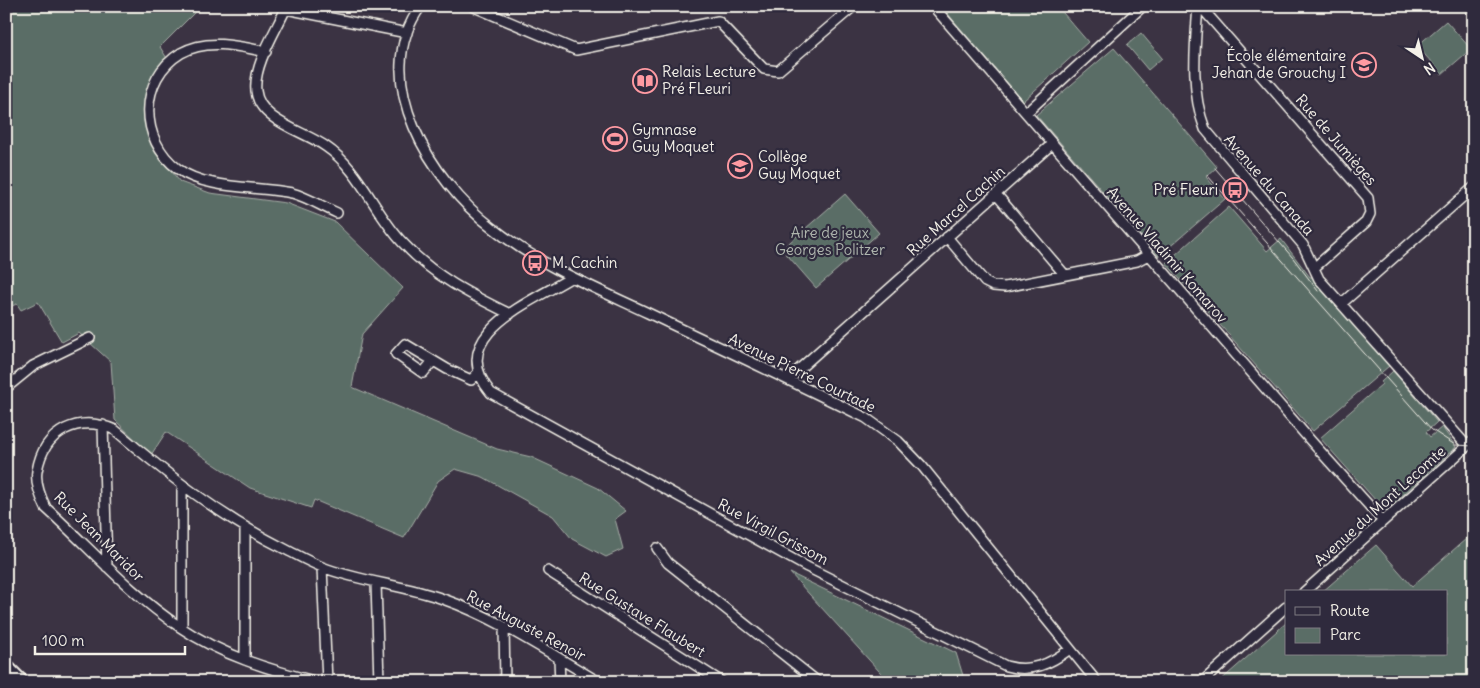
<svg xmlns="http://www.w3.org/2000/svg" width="1480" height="688" viewBox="0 0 1480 688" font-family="Delius,sans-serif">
	<rect width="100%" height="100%" fill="#3b3343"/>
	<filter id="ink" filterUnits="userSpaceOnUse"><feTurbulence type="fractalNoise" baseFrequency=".02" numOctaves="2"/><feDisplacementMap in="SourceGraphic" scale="10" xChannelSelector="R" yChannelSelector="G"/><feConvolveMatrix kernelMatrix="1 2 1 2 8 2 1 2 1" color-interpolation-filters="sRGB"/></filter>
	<g filter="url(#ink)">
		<path fill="#5a6d66" stroke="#a7afa7" d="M 6,6 L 201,6 L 160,47 L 168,60 L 151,89 L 151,135 L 165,163 L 180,182 L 210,193 L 286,203 L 335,222 L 403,288 L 362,334 L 352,387 L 497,449 L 531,457 L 598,488 L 626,511 L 615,519 L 623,549 L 606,557 L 572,539 L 553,516 L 483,477 L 455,469 L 438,481 L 404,538 L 314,500 L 311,508 L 250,488 L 166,432 L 151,455 L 115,420 L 111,362 L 79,333 L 62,342 L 38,302 L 21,310 L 17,304 L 6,308 Z
			M 941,6 L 1057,6 L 1088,42 L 1023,101 Z
			M 1446,21 L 1471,49 L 1442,74 L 1417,46 Z
			M 1141,33 L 1162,58 L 1148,70 L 1127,45 Z
			M 1114,48 L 1217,167 L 1206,177 L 1225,199 L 1159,256 L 1036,115 Z
			M 845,194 L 879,233 L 816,288 L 782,249 Z
			M 1229,207 L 1267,251 L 1281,239 L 1310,277 L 1312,277 L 1389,366 L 1313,431 L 1166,263 Z
			M 1393,371 L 1437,422 L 1426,432 L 1430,437 L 1442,427 L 1456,447 L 1385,511 L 1320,438 L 1382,384 L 1381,382 Z
			M 1474,532 L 1474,682 L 1219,682 L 1286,623 L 1286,654 L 1446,654 L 1446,592 L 1322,592 L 1376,545 L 1412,586 Z
			M 790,573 L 956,653 L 965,682 L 889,682 Z"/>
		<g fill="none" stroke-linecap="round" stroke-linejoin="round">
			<defs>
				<path id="street" d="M 287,6 C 277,29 253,65 256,91 C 259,121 304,131 325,146 C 361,170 374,213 403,243 C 433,276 471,295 510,314
					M 421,6 C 367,79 432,182 493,228 C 539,265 595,288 648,313 C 721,348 794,382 866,418 L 898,441 L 922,466 L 1097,682
					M 472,6 L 576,50 L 718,21 L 764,69 L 778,71 L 854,6
					M 933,6 L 1311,441 L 1382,520
					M 1198,6 C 1195,47 1190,90 1205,129 L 1303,245 L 1319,279 L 1328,289 L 1467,446
					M 1200,6 L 1368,198 L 1370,214 L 1366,222 L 1314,268
					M 1469,6 L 1474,8
					M 286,9 L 407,33
					M 266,52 C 239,46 207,38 181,53 C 138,79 139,140 178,169 C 206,190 258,186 292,193 C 307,197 323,207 337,213
					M 1026,113 L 1143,6
					M 996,194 L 1065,275
					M 947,237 L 985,282 L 993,286 L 1005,287 L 1137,261 L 1148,255
					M 572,277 C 532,302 443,335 491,393 L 807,567 L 1006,666 C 1031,673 1050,664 1070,649
					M 1341,304 L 1474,187
					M 433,361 L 423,373 L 396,354 L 405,344 L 447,369 L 471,380 L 478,373
					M 788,379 L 1052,144
					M 6,388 L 33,366 L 90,338
					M 103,425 L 107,567
					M 657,548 L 668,563 L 818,682
					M 322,567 L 327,682
					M 548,571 L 722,682
					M 376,583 L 379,682
					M 1304,592 L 1474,440
					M 504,627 L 505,682
					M 182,628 L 182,486
					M 559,659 L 560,682
					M 245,660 L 245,528
					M 318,682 C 270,670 221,655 180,627 C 130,594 90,548 46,508 C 41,498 35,483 37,471 C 44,430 79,414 115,430 C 169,476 221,517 285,549 C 297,555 309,562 322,567 C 361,582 404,585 443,599 C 498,618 549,653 599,682
					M 1202,682 L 1286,607"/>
				<path id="secondary" d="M 6,666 L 22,682"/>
			</defs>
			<use href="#street" stroke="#f4f1e8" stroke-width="12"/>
			<use href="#secondary" stroke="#f4f1e8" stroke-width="16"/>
			<use href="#street" stroke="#2f2a3d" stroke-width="9"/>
			<use href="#secondary" stroke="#2f2a3d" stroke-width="12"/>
			<path stroke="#f4f1e8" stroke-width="1" d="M 1215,168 L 1293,258 L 1318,291
				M 1207,175 L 1432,430 L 1455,445 L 1474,446"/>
		</g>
	</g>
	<defs>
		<symbol id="school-ring" viewBox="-11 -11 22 22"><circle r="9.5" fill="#2f2a3d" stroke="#ff9aa2" stroke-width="1.5"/><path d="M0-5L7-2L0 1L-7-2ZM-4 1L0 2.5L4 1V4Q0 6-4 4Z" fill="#ff9aa2"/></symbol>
		<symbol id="library-ring" viewBox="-11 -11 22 22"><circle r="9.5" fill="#2f2a3d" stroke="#ff9aa2" stroke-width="1.5"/><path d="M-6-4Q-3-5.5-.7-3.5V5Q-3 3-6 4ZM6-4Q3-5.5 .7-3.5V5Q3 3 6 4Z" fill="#ff9aa2"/></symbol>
		<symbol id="stadium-ring" viewBox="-11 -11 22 22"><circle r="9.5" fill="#2f2a3d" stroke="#ff9aa2" stroke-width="1.5"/><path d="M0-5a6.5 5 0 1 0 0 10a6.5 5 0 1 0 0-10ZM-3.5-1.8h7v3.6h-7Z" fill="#ff9aa2"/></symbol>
		<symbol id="bus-ring" viewBox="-11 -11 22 22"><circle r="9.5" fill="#2f2a3d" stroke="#ff9aa2" stroke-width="1.5"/><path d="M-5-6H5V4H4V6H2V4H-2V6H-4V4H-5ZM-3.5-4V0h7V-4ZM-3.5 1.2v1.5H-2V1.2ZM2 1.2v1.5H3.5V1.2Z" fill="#ff9aa2"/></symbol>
	</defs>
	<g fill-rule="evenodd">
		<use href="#school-ring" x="1350" y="51" width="28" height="28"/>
		<use href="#library-ring" x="631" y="67" width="28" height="28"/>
		<use href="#stadium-ring" x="601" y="125" width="28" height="28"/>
		<use href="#school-ring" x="726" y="152" width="28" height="28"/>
		<use href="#bus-ring" x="1221" y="176" width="28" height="28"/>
		<use href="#bus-ring" x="521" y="249" width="28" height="28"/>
	</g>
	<g text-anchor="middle" stroke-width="4.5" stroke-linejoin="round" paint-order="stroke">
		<g font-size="15" fill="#f4f1e8" stroke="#2f2a3d" text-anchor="start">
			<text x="1346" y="61" text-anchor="end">École élémentaire<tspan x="1346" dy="17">Jehan de Grouchy I</tspan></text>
			<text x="662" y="77">Relais Lecture<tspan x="662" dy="17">Pré FLeuri</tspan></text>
			<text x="632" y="135">Gymnase<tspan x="632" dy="17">Guy Moquet</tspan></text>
			<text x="758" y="162">Collège<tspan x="758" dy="17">Guy Moquet</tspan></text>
			<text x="1218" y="195" text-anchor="end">Pré Fleuri</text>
			<text x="552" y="268">M. Cachin</text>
		</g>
		<g font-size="15" fill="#f4f1e8" stroke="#2f2a3d">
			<text transform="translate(1336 140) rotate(49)" y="5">Rue de Jumièges</text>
			<text transform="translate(1269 185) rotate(49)" y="5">Avenue du Canada</text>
			<text transform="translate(956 211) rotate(-42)" y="5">Rue Marcel Cachin</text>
			<text transform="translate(1167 255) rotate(49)" y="5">Avenue Vladimir Komarov</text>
			<text transform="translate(802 373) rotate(26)" y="5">Avenue Pierre Courtade</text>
			<text transform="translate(1380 506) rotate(-42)" y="5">Avenue du Mont Lecomte</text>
			<text transform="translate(773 532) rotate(28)" y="5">Rue Virgil Grissom</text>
			<text transform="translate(99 537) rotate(45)" y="5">Rue Jean Maridor</text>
			<text transform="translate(642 615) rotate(32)" y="5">Rue Gustave Flaubert</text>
			<text transform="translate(526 626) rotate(28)" y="5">Rue Auguste Renoir</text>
		</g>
		<g font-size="15" fill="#afb6ae" stroke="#2f2a3d">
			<text x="830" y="238">Aire de jeux<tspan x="830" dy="17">Georges Politzer</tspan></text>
		</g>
	</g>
	<rect width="1480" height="688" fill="none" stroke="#2f2a3d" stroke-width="25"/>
	<rect x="12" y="12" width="1455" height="663" fill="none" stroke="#f4f1e8" stroke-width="2" filter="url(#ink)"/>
	<rect x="1285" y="590" width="162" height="65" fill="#2f2a3d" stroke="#7e7a81"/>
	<rect x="1295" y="607" width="25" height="8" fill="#2f2a3d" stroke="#7e7a81"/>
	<text x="1330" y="616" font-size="15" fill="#f4f1e8">Route</text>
	<rect x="1295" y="628" width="25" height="15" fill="#5a6d66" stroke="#7e7a81"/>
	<text x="1330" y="640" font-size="15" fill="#f4f1e8">Parc</text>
	<g transform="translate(1422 58) rotate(145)" stroke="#2f2a3d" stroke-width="4" paint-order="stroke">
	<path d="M0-4L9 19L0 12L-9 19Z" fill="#f4f1e8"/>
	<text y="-8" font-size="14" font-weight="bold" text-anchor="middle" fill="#f4f1e8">N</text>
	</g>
	<path d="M35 646v8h150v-8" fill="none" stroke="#f4f1e8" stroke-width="2.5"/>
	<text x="42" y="646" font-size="15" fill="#f4f1e8" stroke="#2f2a3d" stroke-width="4" paint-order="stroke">100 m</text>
</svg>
